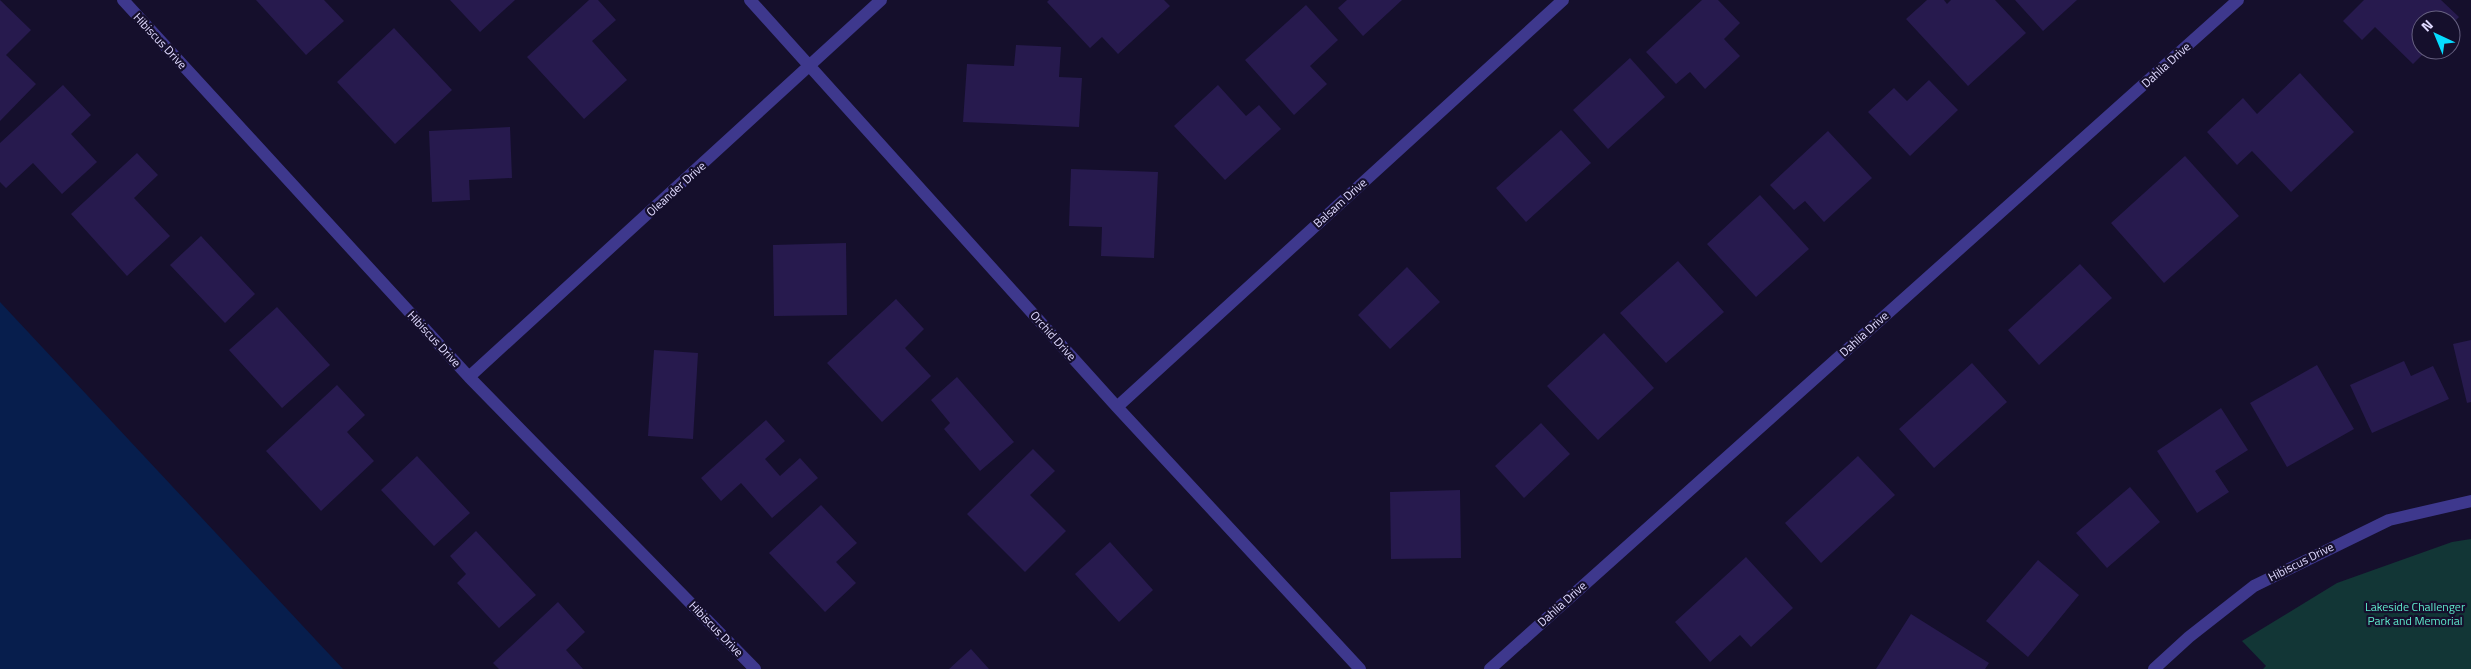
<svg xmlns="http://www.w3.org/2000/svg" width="2471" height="669" viewBox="0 0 2471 669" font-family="'Titillium Web',sans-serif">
	<rect width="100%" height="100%" fill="#150f2c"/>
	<path fill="#123636" d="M 2471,539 L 2471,669 L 2263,669 L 2266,666 L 2242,641 L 2337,583 L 2452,542 Z"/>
	<path fill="#071e4d" d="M 0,302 L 343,669 L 0,669 Z"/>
	<path fill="#271a4e" d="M 0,0 L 31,30 L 6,55 L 36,84 L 0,121 Z
		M 256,0 L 324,0 L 344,21 L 306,55 Z
		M 450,0 L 515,0 L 480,32 Z
		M 589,0 L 598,0 L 616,20 L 592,41 L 627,80 L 584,119 L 527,57 Z
		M 1049,0 L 1164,0 L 1170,6 L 1118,54 L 1102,37 L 1090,48 L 1047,2 Z
		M 1347,0 L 1402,0 L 1363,36 L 1338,8 Z
		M 1702,0 L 1718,0 L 1740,23 L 1724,39 L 1740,56 L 1705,89 L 1690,72 L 1676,84 L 1646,52 Z
		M 1927,0 L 1944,0 L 1947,4 L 1951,0 L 1995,0 L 2026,33 L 1968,86 L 1906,19 Z
		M 2015,0 L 2077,0 L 2043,31 Z
		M 2364,0 L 2441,0 L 2459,17 L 2451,25 L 2451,20 L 2421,20 L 2421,50 L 2427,50 L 2413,64 L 2375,27 L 2362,40 L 2343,21 Z
		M 1306,5 L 1338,40 L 1310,66 L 1327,84 L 1294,115 L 1245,60 Z
		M 394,28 L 452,90 L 395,144 L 337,82 Z
		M 1016,45 L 1061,47 L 1059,77 L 1082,78 L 1079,127 L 963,122 L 967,64 L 1014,66 Z
		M 1630,58 L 1665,97 L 1608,149 L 1573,110 Z
		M 2300,73 L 2354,132 L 2291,192 L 2252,151 L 2237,165 L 2207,132 L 2243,98 L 2257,114 Z
		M 1929,80 L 1958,110 L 1910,156 L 1868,112 L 1894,88 L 1907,101 Z
		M 63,85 L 91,115 L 71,134 L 97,162 L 62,194 L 33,163 L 6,188 L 0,182 L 0,143 Z
		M 1218,85 L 1246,116 L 1259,105 L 1281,129 L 1225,180 L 1174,126 Z
		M 510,127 L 512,178 L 469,180 L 470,200 L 432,202 L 429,131 Z
		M 1561,130 L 1591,163 L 1526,222 L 1496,188 Z
		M 1828,131 L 1872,178 L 1824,222 L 1805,201 L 1794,210 L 1770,185 Z
		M 137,153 L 158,175 L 134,198 L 170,236 L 127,276 L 71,214 Z
		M 2185,156 L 2239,216 L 2164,283 L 2111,223 Z
		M 1071,169 L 1158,172 L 1154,258 L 1101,256 L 1102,227 L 1069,226 Z
		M 1760,195 L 1809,249 L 1756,297 L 1707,244 Z
		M 201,236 L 255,294 L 225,323 L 170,265 Z
		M 846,243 L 847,315 L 774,316 L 773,245 Z
		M 1678,261 L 1724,312 L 1666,363 L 1620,313 Z
		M 2080,264 L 2112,298 L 2039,365 L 2008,330 Z
		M 1407,267 L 1440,302 L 1390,349 L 1358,315 Z
		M 896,299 L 924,329 L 905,348 L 931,376 L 882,422 L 827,363 Z
		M 277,307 L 330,365 L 282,408 L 229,350 Z
		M 1604,333 L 1654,388 L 1598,440 L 1547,386 Z
		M 2471,340 L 2471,402 L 2467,403 L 2453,344 Z
		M 654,350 L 698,353 L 693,439 L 648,436 Z
		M 2404,361 L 2411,376 L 2433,366 L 2449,399 L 2372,433 L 2350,385 Z
		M 1972,363 L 2007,402 L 1934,468 L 1899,429 Z
		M 2317,365 L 2354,429 L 2287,467 L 2250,403 Z
		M 957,377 L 1014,442 L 980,471 L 944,429 L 950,423 L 931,400 Z
		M 337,385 L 365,415 L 347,432 L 374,461 L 321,511 L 266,451 Z
		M 2221,408 L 2248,450 L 2215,471 L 2229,492 L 2197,513 L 2157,451 Z
		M 766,420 L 785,441 L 765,459 L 780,476 L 800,458 L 818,478 L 772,518 L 741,483 L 721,501 L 701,478 Z
		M 1541,423 L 1570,454 L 1524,498 L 1495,466 Z
		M 1033,449 L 1055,471 L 1030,495 L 1066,531 L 1025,572 L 967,514 Z
		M 417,456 L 470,513 L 434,546 L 381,490 Z
		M 1858,456 L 1895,495 L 1821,563 L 1785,523 Z
		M 2130,487 L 2160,522 L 2107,568 L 2076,533 Z
		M 1460,490 L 1461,558 L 1391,559 L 1390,492 Z
		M 821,505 L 857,543 L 836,562 L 856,583 L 825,612 L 769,553 Z
		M 476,531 L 536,595 L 499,628 L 457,583 L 466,574 L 450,556 Z
		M 1110,542 L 1153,590 L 1119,622 L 1075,574 Z
		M 1746,557 L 1793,608 L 1751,647 L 1740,635 L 1710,662 L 1675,622 Z
		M 2038,560 L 2079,595 L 2028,657 L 1986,621 Z
		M 558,602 L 585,632 L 566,650 L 583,669 L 499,669 L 493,663 Z
		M 1911,614 L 1989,663 L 1985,669 L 1876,669 Z
		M 971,649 L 989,669 L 949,669 Z"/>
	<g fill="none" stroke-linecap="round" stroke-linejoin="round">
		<path stroke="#3e388d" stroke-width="12" d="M 123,0 L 469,377 L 755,669
			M 750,0 L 1117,407 L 1360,669
			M 469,377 L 881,0
			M 1117,407 L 1563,0
			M 1490,669 L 2238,0
			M 2154,669 L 2189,637 L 2254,586 L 2389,520 L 2471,501"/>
	</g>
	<g text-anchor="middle" stroke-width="4.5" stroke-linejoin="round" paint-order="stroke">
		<g font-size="12" fill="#e0daff" stroke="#150f2c">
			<text transform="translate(160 41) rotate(47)" y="4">Hibiscus Drive</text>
			<text transform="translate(2166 65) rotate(-42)" y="4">Dahlia Drive</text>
			<text transform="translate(676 189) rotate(-42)" y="4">Oleander Drive</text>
			<text transform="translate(1340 203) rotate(-42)" y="4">Balsam Drive</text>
			<text transform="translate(1864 334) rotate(-42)" y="4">Dahlia Drive</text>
			<text transform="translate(1053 336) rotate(48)" y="4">Orchid Drive</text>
			<text transform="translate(434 339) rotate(47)" y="4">Hibiscus Drive</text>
			<text transform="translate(2301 562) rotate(-27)" y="4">Hibiscus Drive</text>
			<text transform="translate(1562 604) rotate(-42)" y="4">Dahlia Drive</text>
			<text transform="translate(716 629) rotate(46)" y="4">Hibiscus Drive</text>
		</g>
		<g font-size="12" fill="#5ee8ca" stroke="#150f2c">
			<text x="2415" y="611">Lakeside Challenger<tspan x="2415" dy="14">Park and Memorial</tspan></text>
		</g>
	</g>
	<g transform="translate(2436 35) rotate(316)"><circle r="24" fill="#150f2c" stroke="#666080"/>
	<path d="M0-4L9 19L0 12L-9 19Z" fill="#06dcff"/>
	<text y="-8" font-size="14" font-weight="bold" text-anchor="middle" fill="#e0daff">N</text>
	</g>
</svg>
